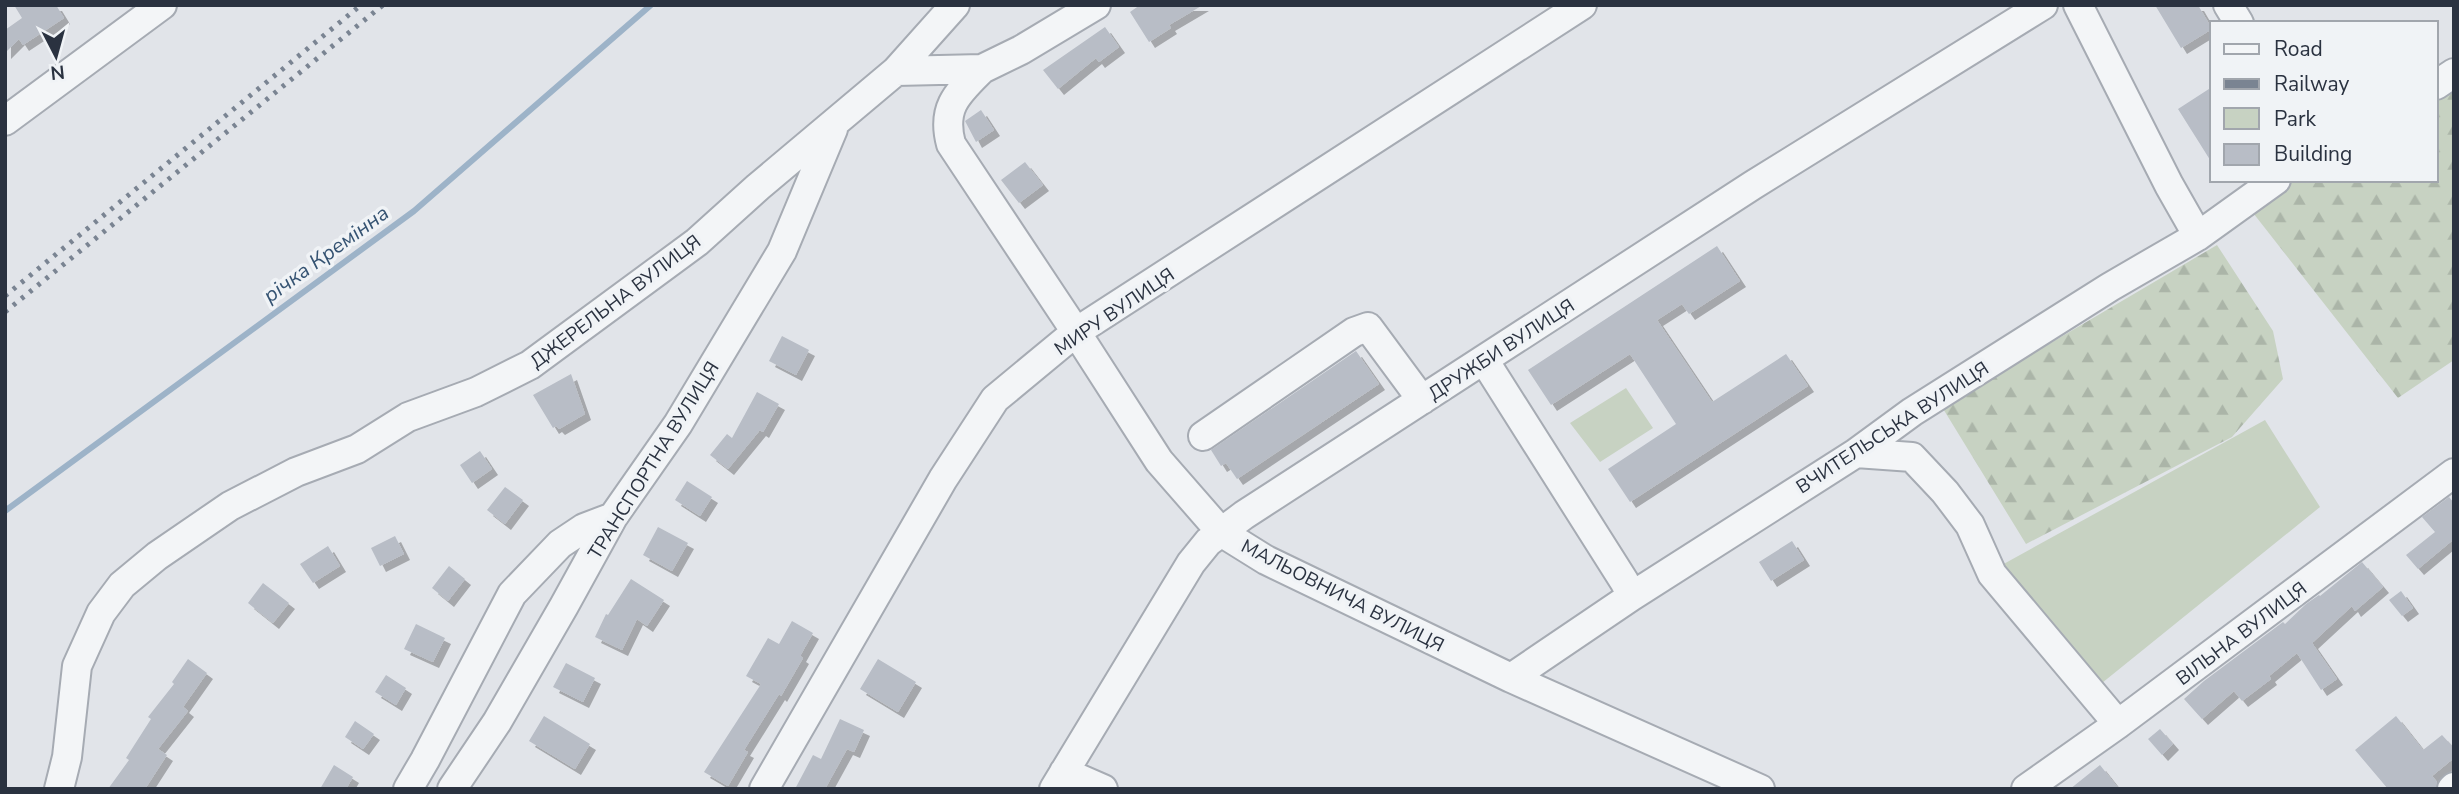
<svg xmlns="http://www.w3.org/2000/svg" width="2459" height="794" viewBox="0 0 2459 794" font-family="'Nunito Sans',sans-serif">
	<defs>
		<pattern id="forest-firs" width="22" height="20" patternUnits="userSpaceOnUse" patternTransform="scale(1.75)"><rect width="22" height="20" fill="#c7d2c2"/><path d="M5 1l3.5 6h-7zM16 11l3.5 6h-7z" fill="#abb5a8"/></pattern>
		<filter id="shadow"><feDropShadow dx="6" dy="6" stdDeviation="0" flood-color="#0004"/></filter>
	</defs>
	<rect width="100%" height="100%" fill="#e1e4e9"/>
	<path fill="url(#forest-firs)" d="M 2454,81 L 2454,360 L 2398,398 L 2250,209 L 2296,180 L 2436,180 L 2436,92 Z
		M 2217,245 L 2273,331 L 2283,379 L 2232,437 L 2026,544 L 1942,407 Z"/>
	<path fill="#c7d2c2" d="M 1626,388 L 1653,428 L 1600,462 L 1570,423 Z
		M 2265,420 L 2320,507 L 2102,683 L 2000,566 Z"/>
	<g fill="none" stroke-linecap="round" stroke-linejoin="round">
		<path stroke="#9db3c8" stroke-width="6" d="M 5,511 L 414,211 L 651,5"/>
	</g>
	<path fill="#b8bdc6" filter="url(#shadow)" d="M 14,5 L 56,5 L 64,18 L 23,45 L 19,39 L 5,53 L 5,30 L 22,18 Z
		M 1140,5 L 1203,5 L 1169,25 L 1171,28 L 1149,42 L 1130,12 Z
		M 2155,5 L 2198,5 L 2212,29 L 2181,48 Z
		M 1105,27 L 1119,47 L 1099,62 L 1096,58 L 1058,89 L 1043,70 Z
		M 2212,87 L 2212,163 L 2178,109 Z
		M 981,110 L 994,130 L 976,142 L 965,121 Z
		M 1025,162 L 1043,185 L 1019,203 L 1001,180 Z
		M 1717,246 L 1740,281 L 1689,314 L 1682,304 L 1657,320 L 1712,402 L 1786,354 L 1808,386 L 1630,502 L 1608,469 L 1676,424 L 1630,354 L 1551,405 L 1528,370 Z
		M 782,336 L 809,350 L 796,375 L 769,361 Z
		M 1356,351 L 1379,384 L 1237,479 L 1226,463 L 1221,466 L 1211,450 Z
		M 571,374 L 585,414 L 559,429 L 556,426 L 553,428 L 533,395 Z
		M 757,392 L 779,404 L 763,432 L 760,430 L 728,469 L 710,455 L 727,434 L 732,438 Z
		M 480,451 L 492,469 L 472,483 L 460,465 Z
		M 687,481 L 712,497 L 700,516 L 675,500 Z
		M 505,487 L 523,500 L 505,524 L 487,510 Z
		M 2449,497 L 2454,503 L 2454,539 L 2418,569 L 2406,555 L 2435,532 L 2422,517 Z
		M 658,527 L 688,543 L 672,571 L 643,555 Z
		M 395,536 L 404,554 L 380,566 L 371,548 Z
		M 1792,541 L 1804,560 L 1771,581 L 1759,562 Z
		M 328,546 L 340,566 L 313,583 L 300,564 Z
		M 2362,562 L 2383,587 L 2355,611 L 2352,606 L 2312,643 L 2337,679 L 2321,690 L 2297,653 L 2269,676 L 2271,679 L 2242,701 L 2234,691 L 2202,719 L 2184,699 L 2204,681 L 2283,622 L 2285,624 L 2306,604 L 2319,595 L 2320,596 Z
		M 449,566 L 465,579 L 448,601 L 432,588 Z
		M 631,579 L 664,600 L 647,626 L 637,619 L 622,650 L 595,637 L 606,614 L 608,615 Z
		M 263,583 L 289,603 L 273,623 L 248,603 Z
		M 2401,591 L 2413,608 L 2402,616 L 2389,600 Z
		M 792,621 L 813,633 L 800,656 L 803,658 L 781,696 L 779,694 L 744,750 L 748,752 L 728,786 L 704,772 L 761,684 L 746,676 L 768,638 L 779,644 Z
		M 416,624 L 445,638 L 433,662 L 404,649 Z
		M 188,659 L 207,673 L 183,707 L 188,711 L 158,749 L 167,755 L 145,789 L 108,789 L 129,760 L 126,758 L 151,719 L 148,717 L 174,684 L 172,682 Z
		M 878,659 L 916,682 L 898,712 L 860,689 Z
		M 566,663 L 595,678 L 583,702 L 553,687 Z
		M 386,675 L 406,688 L 396,705 L 375,692 Z
		M 544,716 L 590,744 L 575,769 L 529,741 Z
		M 2396,716 L 2423,750 L 2442,735 L 2454,748 L 2454,758 L 2432,776 L 2437,782 L 2436,789 L 2388,789 L 2355,750 Z
		M 840,719 L 864,730 L 854,752 L 847,749 L 825,789 L 795,789 L 813,755 L 821,759 Z
		M 355,721 L 374,734 L 363,749 L 345,737 Z
		M 2160,729 L 2173,744 L 2162,755 L 2148,739 Z
		M 334,765 L 353,777 L 346,789 L 320,789 Z
		M 2100,765 L 2119,789 L 2070,789 Z"/>
	<g fill="none" stroke-linecap="round" stroke-linejoin="round">
		<defs>
			<path id="minor" d="M 2078,5 L 2169,185 L 2198,236
				M 2228,5 L 2239,23
				M 982,69 C 958,93 941,107 951,144 L 1076,332 L 1159,461 L 1221,532 L 1266,560 L 1511,678 L 1760,789
				M 896,71 L 982,69 L 1021,50 L 1096,5
				M 2436,85 L 2454,73
				M 5,121 L 162,5
				M 1484,360 L 1624,581 L 1632,596
				M 1203,436 L 1354,332 L 1368,327 L 1422,400
				M 1856,453 L 1912,457 L 1945,492 L 1970,525 L 1992,574 L 2118,724
				M 1511,678 L 1632,596 L 1856,453 L 1912,412 L 2110,287 L 2198,236 L 2276,180
				M 1064,772 L 1103,789
				M 59,789 L 67,757 L 77,666 L 101,613 L 122,585 L 157,556 L 230,506 L 296,472 L 357,449 L 408,417 L 476,392 L 530,365 L 697,242 L 758,187 L 896,71 L 955,5
				M 408,789 L 425,760 L 512,594 L 560,544 L 584,528 L 613,517
				M 452,789 L 497,722 L 564,606 L 613,517 L 678,424 L 782,251 L 833,129
				M 764,789 L 943,479 L 995,399 L 1076,332 L 1582,5
				M 1054,789 L 1191,563 L 1208,542 L 1244,515 L 1753,185 L 2043,5
				M 2026,789 L 2118,724 L 2454,473
				M 2452,789 L 2454,787"/>
		</defs>
		<use href="#minor" stroke="#a6abb3" stroke-width="32"/>
		<use href="#minor" stroke="#f3f5f7" stroke-width="28"/>
		<path stroke="#7a8492" stroke-width="5" stroke-dasharray="3.5 7" stroke-linecap="butt" d="M 5,296 L 361,5
			M 5,312 L 383,5"/>
	</g>
	<g text-anchor="middle" stroke-width="7" stroke-linejoin="round" paint-order="stroke">
		<g font-size="19" fill="#2a3240" stroke="#f0f3f6">
			<text transform="translate(615 301) rotate(-37)" y="7">ДЖЕРЕЛЬНА ВУЛИЦЯ</text>
			<text transform="translate(1114 311) rotate(-34)" y="7">МИРУ ВУЛИЦЯ</text>
			<text transform="translate(1501 349) rotate(-33)" y="7">ДРУЖБИ ВУЛИЦЯ</text>
			<text transform="translate(1892 427) rotate(-33)" y="7">ВЧИТЕЛЬСЬКА ВУЛИЦЯ</text>
			<text transform="translate(653 460) rotate(-58)" y="7">ТРАНСПОРТНА ВУЛИЦЯ</text>
			<text transform="translate(1343 595) rotate(27)" y="7">МАЛЬОВНИЧА ВУЛИЦЯ</text>
			<text transform="translate(2241 633) rotate(-37)" y="7">ВІЛЬНА ВУЛИЦЯ</text>
		</g>
		<g font-size="21" font-style="italic" fill="#355372" stroke="#f0f3f6">
			<text transform="translate(326 254) rotate(-36)" y="7">річка Кремінна</text>
		</g>
	</g>
	<rect width="2459" height="794" fill="none" stroke="#2a3240" stroke-width="14"/>
	<rect x="2210" y="21" width="228" height="161" fill="#f0f3f6" stroke="#a1a6ad" stroke-width="2"/>
	<rect x="2224" y="44" width="35" height="10" fill="#f3f5f7" stroke="#a1a6ad" stroke-width="2"/>
	<text x="2274" y="56" font-size="21" fill="#2a3240">Road</text>
	<rect x="2224" y="79" width="35" height="10" fill="#7a8492" stroke="#a1a6ad" stroke-width="2"/>
	<text x="2274" y="91" font-size="21" fill="#2a3240">Railway</text>
	<rect x="2224" y="108" width="35" height="21" fill="#c7d2c2" stroke="#a1a6ad" stroke-width="2"/>
	<text x="2274" y="126" font-size="21" fill="#2a3240">Park</text>
	<rect x="2224" y="144" width="35" height="21" fill="#b8bdc6" stroke="#a1a6ad" stroke-width="2"/>
	<text x="2274" y="161" font-size="21" fill="#2a3240">Building</text>
	<g transform="translate(56 56) rotate(174)" stroke="#f0f3f6" stroke-width="5" paint-order="stroke">
	<path d="M0-5L12 26L0 18L-12 26Z" fill="#2a3240"/>
	<text y="-10" font-size="19" font-weight="bold" text-anchor="middle" fill="#2a3240">N</text>
	</g>
</svg>
